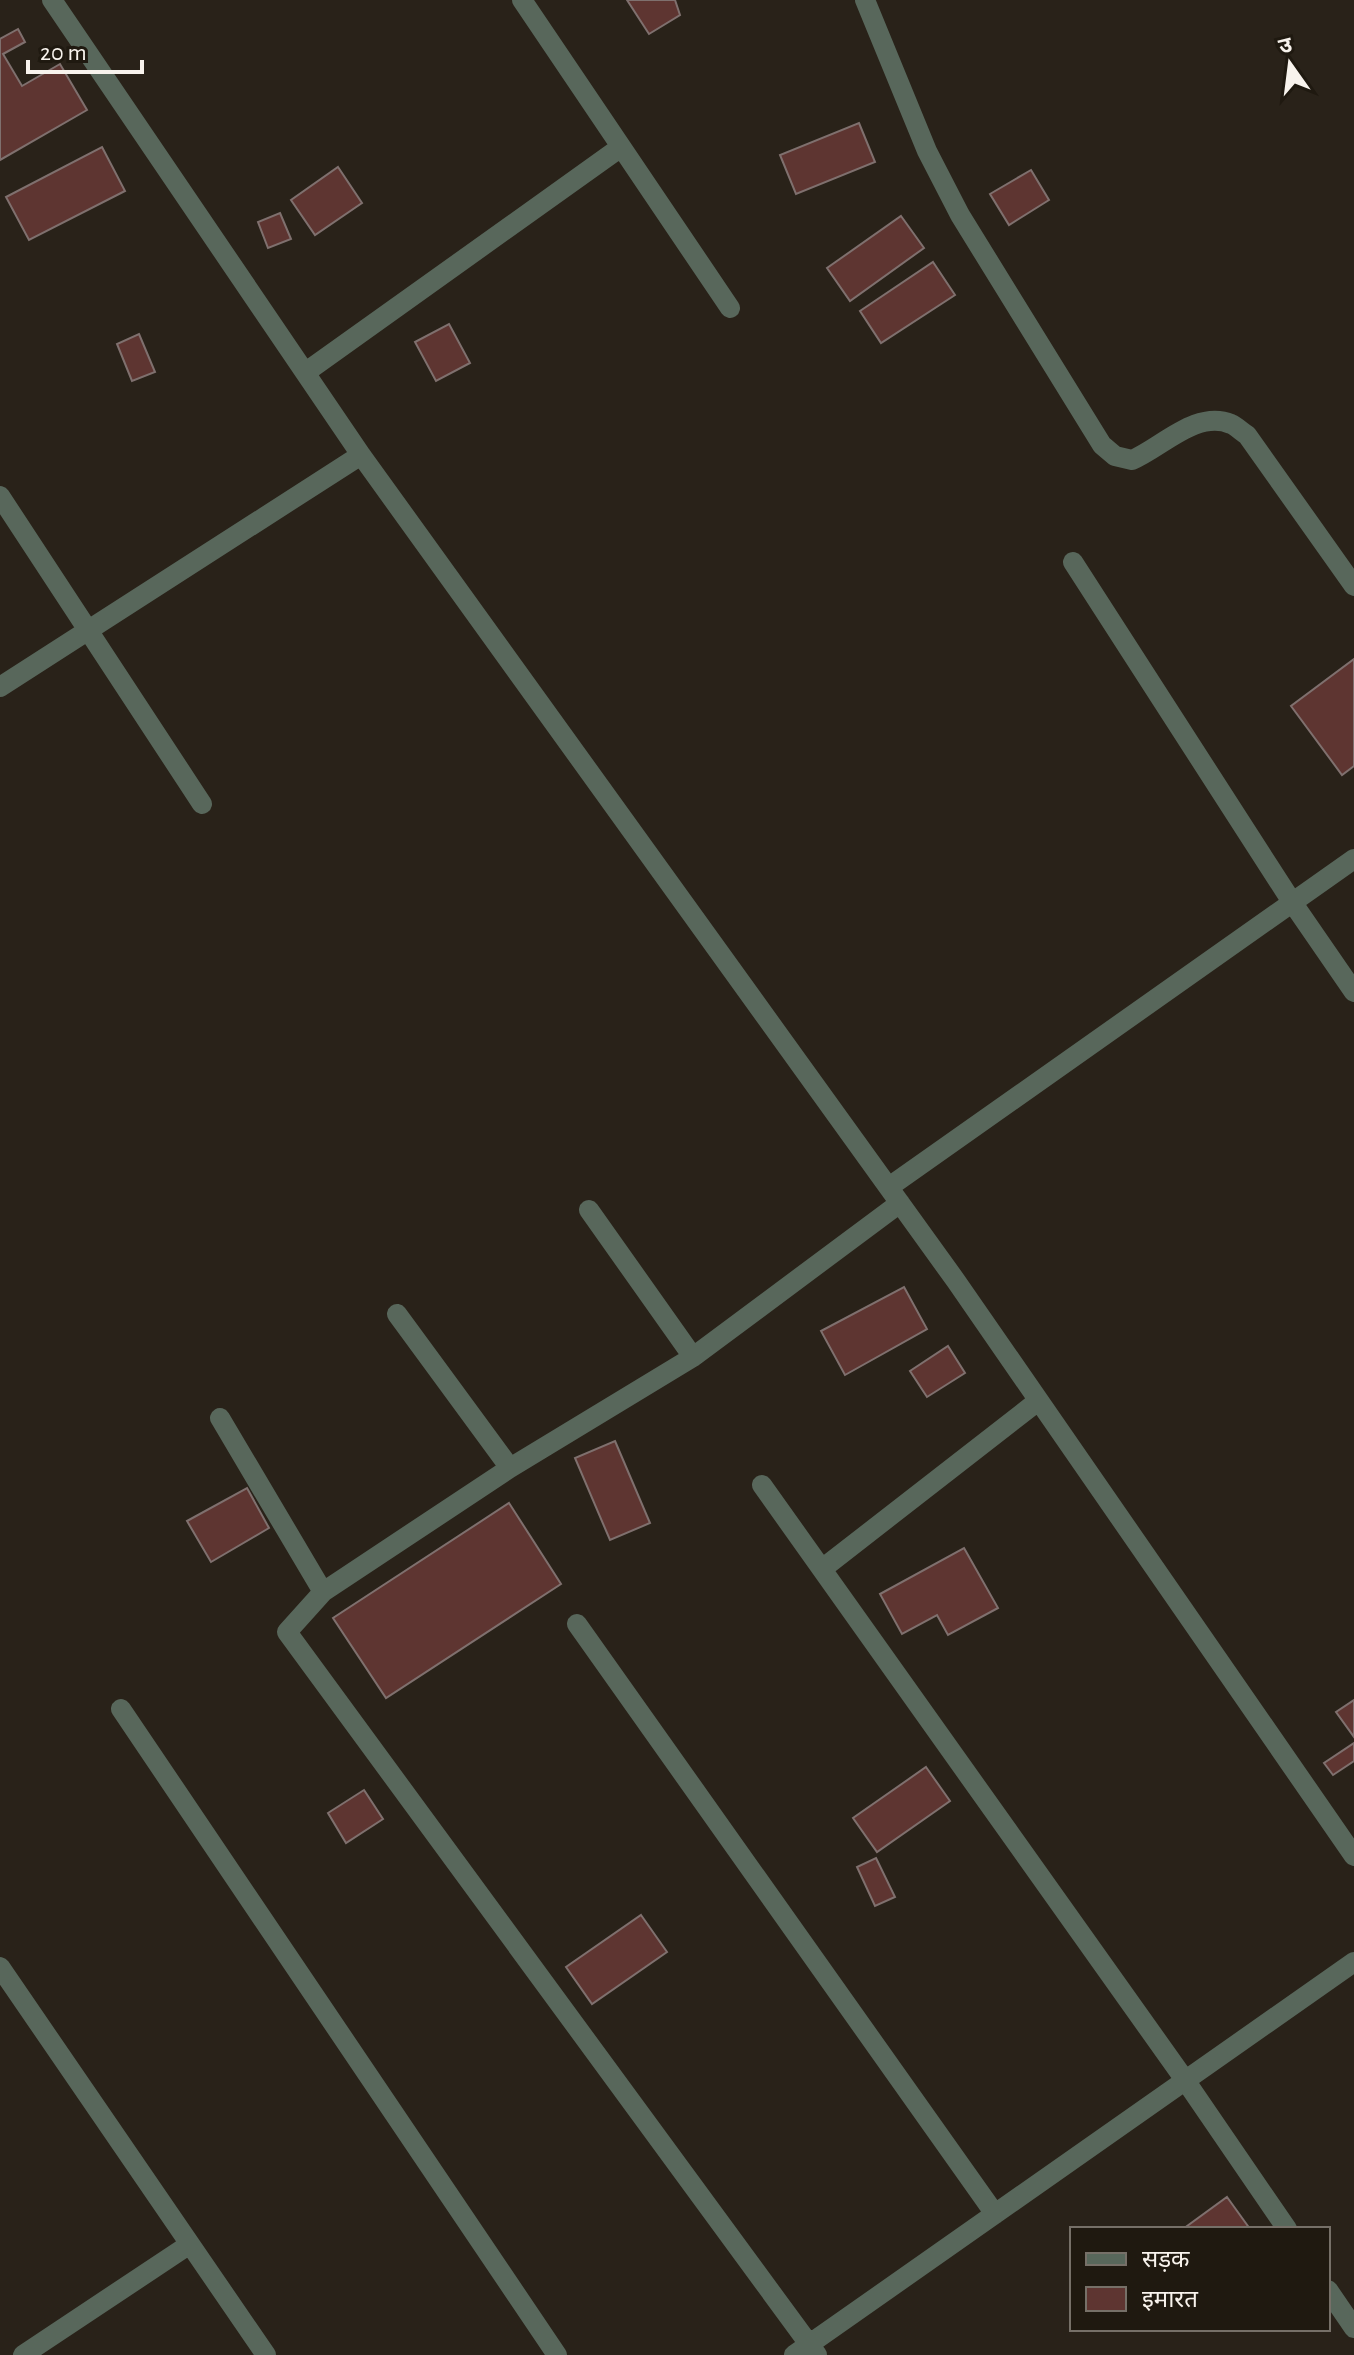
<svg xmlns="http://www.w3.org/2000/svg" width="1354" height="2355" viewBox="0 0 1354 2355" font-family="'Alegreya Sans','Noto Sans Devanagari',sans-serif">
	<rect width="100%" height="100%" fill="#292219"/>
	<path fill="#5e3531" stroke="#7f706e" stroke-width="2" d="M 627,0 L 675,0 L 680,15 L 649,34 Z
		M 18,29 L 25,42 L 3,54 L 22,86 L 60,64 L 87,110 L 0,160 L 0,39 Z
		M 859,123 L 875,162 L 796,194 L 780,155 Z
		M 102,147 L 125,191 L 29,240 L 6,197 Z
		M 338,167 L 362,203 L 315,235 L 291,200 Z
		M 1031,170 L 1049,200 L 1009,225 L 990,194 Z
		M 280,213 L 291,239 L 268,248 L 258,222 Z
		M 901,216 L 924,248 L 850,301 L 827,268 Z
		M 933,262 L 955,295 L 881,343 L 860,311 Z
		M 449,324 L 470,363 L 436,381 L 415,342 Z
		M 139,334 L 155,372 L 132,381 L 117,344 Z
		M 1354,659 L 1354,766 L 1342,775 L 1291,706 Z
		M 904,1287 L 927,1329 L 845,1375 L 821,1331 Z
		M 948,1346 L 965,1373 L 927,1397 L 910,1371 Z
		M 615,1441 L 650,1523 L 610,1540 L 575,1458 Z
		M 247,1488 L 269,1528 L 211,1562 L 187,1521 Z
		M 509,1503 L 561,1584 L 386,1698 L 333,1618 Z
		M 964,1548 L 998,1608 L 948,1635 L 937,1615 L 902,1634 L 880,1594 Z
		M 1354,1700 L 1354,1737 L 1336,1712 Z
		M 1354,1743 L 1354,1761 L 1333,1775 L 1324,1763 Z
		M 926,1767 L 950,1801 L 877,1852 L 853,1818 Z
		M 364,1790 L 383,1819 L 346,1843 L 328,1813 Z
		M 876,1858 L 895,1897 L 875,1906 L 857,1867 Z
		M 641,1915 L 667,1952 L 592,2004 L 566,1967 Z
		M 1227,2197 L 1250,2229 L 1183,2229 Z"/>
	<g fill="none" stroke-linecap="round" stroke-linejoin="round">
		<path stroke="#58675b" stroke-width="20" d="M 52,0 L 361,455 L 956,1281 L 1354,1856
			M 522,0 L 730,308
			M 865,0 L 927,151 L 960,215 L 1102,445 L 1115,456 L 1132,460 C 1161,448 1197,409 1231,424 C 1236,426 1242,432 1247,435 L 1354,586
			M 306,372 L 621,147
			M 0,496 L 202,804
			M 1073,562 L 1292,902 L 1354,992
			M 0,687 L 361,455
			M 889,1187 L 1354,859
			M 589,1210 L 693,1357
			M 397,1314 L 510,1468
			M 220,1418 L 323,1592
			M 762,1485 L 1185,2080 L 1287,2229
			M 822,1569 L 1038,1401
			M 577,1624 L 995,2214
			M 121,1709 L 557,2355
			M 0,1967 L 266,2355
			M 1328,2290 L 1354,2328
			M 23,2355 L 190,2244
			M 794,2355 L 1354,1962
			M 817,2355 L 287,1632 L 323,1592 L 510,1468 L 693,1357 L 900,1203"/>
	</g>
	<rect x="1070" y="2227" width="260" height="104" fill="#1f1910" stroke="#767068" stroke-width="2"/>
	<rect x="1086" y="2253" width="40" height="12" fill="#58675b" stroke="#767068" stroke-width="2"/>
	<text x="1142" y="2267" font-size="24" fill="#f8f3ed">सड़क</text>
	<rect x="1086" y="2287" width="40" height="24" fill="#5e3531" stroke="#767068" stroke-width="2"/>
	<text x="1142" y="2307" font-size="24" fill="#f8f3ed">इमारत</text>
	<g transform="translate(1290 64) rotate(346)" stroke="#1f1910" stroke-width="6" paint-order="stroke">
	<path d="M0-6L14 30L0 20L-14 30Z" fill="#f8f3ed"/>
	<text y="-12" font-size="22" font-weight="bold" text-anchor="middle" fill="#f8f3ed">उ</text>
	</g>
	<path d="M28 60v12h114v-12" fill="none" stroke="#f8f3ed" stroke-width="4"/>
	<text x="40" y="60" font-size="24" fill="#f8f3ed" stroke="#1f1910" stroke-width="6" paint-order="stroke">20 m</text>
</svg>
